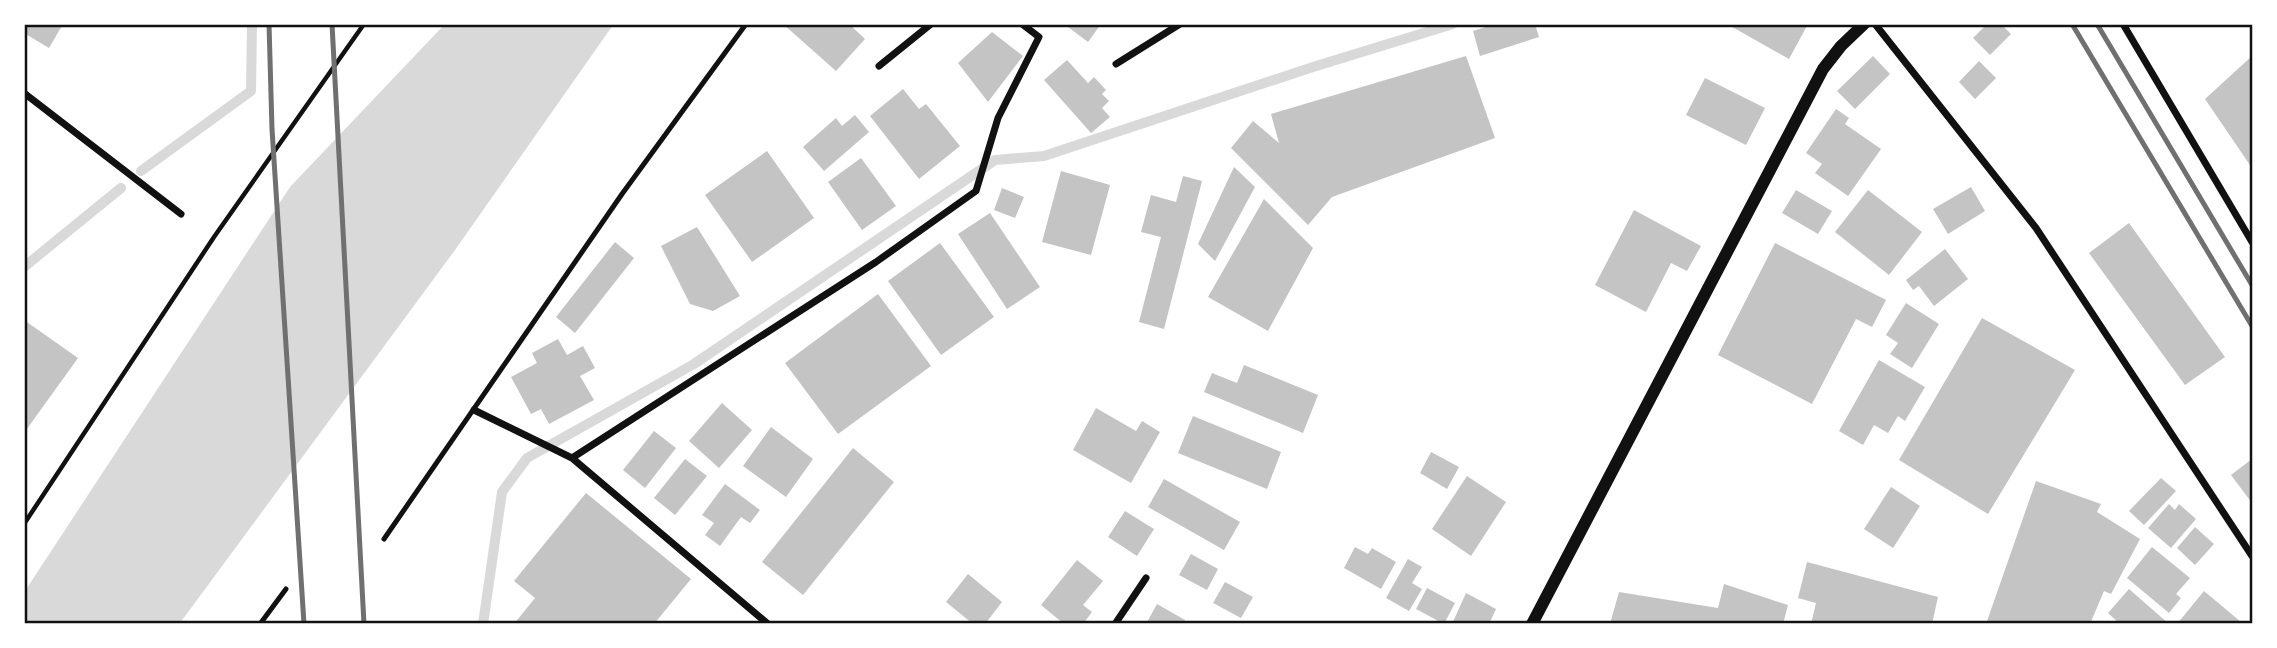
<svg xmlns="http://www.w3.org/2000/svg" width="2277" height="648" viewBox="0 0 2277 648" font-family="'Asap Condensed',sans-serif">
	<rect width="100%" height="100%" fill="#fff"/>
	<path fill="#d9d9d9" d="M 444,25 L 613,25 L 455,250 L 180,623 L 25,623 L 25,591 L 290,187 Z"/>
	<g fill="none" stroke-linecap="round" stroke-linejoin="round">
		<path stroke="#d9d9d9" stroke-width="10" d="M 141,171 L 251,91 L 252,24
			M 24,267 L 121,188
			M 483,624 L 502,492 L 527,458 L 694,364 L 995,160 L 1044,156 L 1313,67 L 1453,24"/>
	</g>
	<path fill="#c4c4c4" d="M 24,24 L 63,24 L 49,48 L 24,33 Z
		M 783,24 L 849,24 L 865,39 L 836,71 Z
		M 1064,24 L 1101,24 L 1088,42 Z
		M 1495,24 L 1535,24 L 1539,37 L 1480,56 L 1473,31 Z
		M 1727,24 L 1808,24 L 1789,59 Z
		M 1987,24 L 2001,24 L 2011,34 L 1990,55 L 1973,38 Z
		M 992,32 L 1023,56 L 988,102 L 958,63 Z
		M 1466,56 L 1495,138 L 1332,197 L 1308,225 L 1231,148 L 1253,121 L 1279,143 L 1271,114 Z
		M 1873,56 L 1890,74 L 1855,109 L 1837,91 Z
		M 2252,56 L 2252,168 L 2205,99 Z
		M 1067,60 L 1088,83 L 1094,77 L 1106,90 L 1102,94 L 1109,101 L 1102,108 L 1110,117 L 1091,133 L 1044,80 Z
		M 1979,61 L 1996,78 L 1975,99 L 1959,82 Z
		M 1705,78 L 1765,108 L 1746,145 L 1686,115 Z
		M 903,89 L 919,109 L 926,104 L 960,146 L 919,179 L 870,116 Z
		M 1836,109 L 1849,118 L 1845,124 L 1881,149 L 1848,196 L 1815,173 L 1822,164 L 1806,153 Z
		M 855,115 L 869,132 L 824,171 L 803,147 L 836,118 L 842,126 Z
		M 767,151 L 814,218 L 752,262 L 705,195 Z
		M 861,158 L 896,206 L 862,230 L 828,182 Z
		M 1234,167 L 1255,187 L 1215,261 L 1198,244 Z
		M 1061,171 L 1110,185 L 1091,255 L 1042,242 Z
		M 1183,176 L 1202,181 L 1164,329 L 1139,322 L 1161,237 L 1141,232 L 1151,195 L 1176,202 Z
		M 1971,187 L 1985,211 L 1948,234 L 1933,209 Z
		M 1002,188 L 1024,197 L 1015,218 L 994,210 Z
		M 1796,190 L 1832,211 L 1818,234 L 1782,213 Z
		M 1868,190 L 1922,232 L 1889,275 L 1835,232 Z
		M 1264,199 L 1313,248 L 1268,331 L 1208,297 Z
		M 1634,210 L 1701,246 L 1687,271 L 1671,263 L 1646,312 L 1595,285 Z
		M 990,213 L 1040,287 L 1007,309 L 958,234 Z
		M 2129,223 L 2225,357 L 2185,385 L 2089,253 Z
		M 697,227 L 740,296 L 713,311 L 690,304 L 661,246 Z
		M 615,242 L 634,258 L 575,333 L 556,317 Z
		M 940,243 L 994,317 L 941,355 L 888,281 Z
		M 1775,243 L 1886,300 L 1872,327 L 1856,319 L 1812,404 L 1718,355 Z
		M 1945,249 L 1968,279 L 1934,306 L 1919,286 L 1913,290 L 1906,280 Z
		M 878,294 L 931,366 L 838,434 L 785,363 Z
		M 1906,303 L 1939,324 L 1912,368 L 1890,354 L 1898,343 L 1886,335 Z
		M 1982,318 L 2075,370 L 1988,514 L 1899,460 Z
		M 24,320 L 78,358 L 24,433 Z
		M 558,339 L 567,355 L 583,346 L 595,368 L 580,376 L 594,400 L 549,424 L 541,409 L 531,414 L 511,377 L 537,363 L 532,353 Z
		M 1879,360 L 1925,387 L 1905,421 L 1898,416 L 1888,433 L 1874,425 L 1863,445 L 1839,431 Z
		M 1244,365 L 1318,395 L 1303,433 L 1204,392 L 1212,373 L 1237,383 Z
		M 722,403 L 752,430 L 719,468 L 689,441 Z
		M 1096,408 L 1136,431 L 1142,421 L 1160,432 L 1131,483 L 1073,450 Z
		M 1193,416 L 1281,452 L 1267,489 L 1178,453 Z
		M 771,427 L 813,459 L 786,497 L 743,466 Z
		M 654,431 L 676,448 L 645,488 L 623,470 Z
		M 853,448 L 894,482 L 803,595 L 762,562 Z
		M 1431,452 L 1459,467 L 1447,489 L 1420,473 Z
		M 685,459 L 707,476 L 675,515 L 654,498 Z
		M 2252,459 L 2252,503 L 2231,475 Z
		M 1467,476 L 1506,502 L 1471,556 L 1432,529 Z
		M 2161,478 L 2176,491 L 2144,525 L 2129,511 Z
		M 1164,479 L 1240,522 L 1224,550 L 1148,507 Z
		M 2036,481 L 2101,504 L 2097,512 L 2140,539 L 2111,594 L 2104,591 L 2090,624 L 1986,624 Z
		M 725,484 L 760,510 L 750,523 L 741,517 L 720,546 L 705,535 L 714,523 L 702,515 Z
		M 1891,487 L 1920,506 L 1893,548 L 1864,529 Z
		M 586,493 L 691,579 L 654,624 L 514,624 L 535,598 L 514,581 Z
		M 2169,504 L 2175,510 L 2179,504 L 2196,519 L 2171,548 L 2148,528 Z
		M 1125,511 L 1154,529 L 1137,556 L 1108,537 Z
		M 2195,527 L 2214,544 L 2195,565 L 2177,548 Z
		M 1355,547 L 1368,554 L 1372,548 L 1396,562 L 1381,589 L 1344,568 Z
		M 2152,547 L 2190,578 L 2176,594 L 2181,598 L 2169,613 L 2127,578 Z
		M 1191,554 L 1218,569 L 1207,590 L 1179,575 Z
		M 1408,559 L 1422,567 L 1412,583 L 1422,589 L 1409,611 L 1386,598 Z
		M 1077,560 L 1103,581 L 1083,605 L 1092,612 L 1083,624 L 1064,624 L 1041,605 Z
		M 1807,562 L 1938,597 L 1932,624 L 1811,624 L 1816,603 L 1798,598 Z
		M 968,574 L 1002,602 L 985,624 L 973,624 L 946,602 Z
		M 1225,582 L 1253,597 L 1241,618 L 1213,603 Z
		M 1724,584 L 1788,605 L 1783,624 L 1610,624 L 1619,592 L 1718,608 Z
		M 1427,588 L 1455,603 L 1444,624 L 1416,609 Z
		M 2129,589 L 2169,624 L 2120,624 L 2108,613 Z
		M 2204,591 L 2241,622 L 2239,624 L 2177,624 Z
		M 1466,593 L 1496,609 L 1489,624 L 1452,624 Z
		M 1157,604 L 1185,620 L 1183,624 L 1146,624 Z"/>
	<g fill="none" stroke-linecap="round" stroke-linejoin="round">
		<path stroke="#111" stroke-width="4.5" d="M 24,524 L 214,237 L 364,24"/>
		<path stroke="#111" stroke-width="5" d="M 384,539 L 622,194 L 746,24
			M 260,624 L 286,589"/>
		<path stroke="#111" stroke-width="7" d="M 1875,24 L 2036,228 L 2252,556
			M 2123,24 L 2252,242
			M 1116,64 L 1180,24
			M 879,66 L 931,24
			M 24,93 L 181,214
			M 474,410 L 572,458 L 768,624
			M 572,458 L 876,262 L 976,191 L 998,118 L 1039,37 L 1022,24
			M 1115,624 L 1146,578"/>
		<path stroke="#111" stroke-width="12" d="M 1532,624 L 1823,69 L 1841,46 L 1864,24"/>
		<path stroke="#707070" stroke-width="5" d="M 269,24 L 272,129 L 304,624
			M 332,24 L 364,624
			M 2072,24 L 2252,326
			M 2097,24 L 2252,285"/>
	</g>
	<rect width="2277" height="648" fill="none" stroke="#ffffff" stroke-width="52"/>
	<rect x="26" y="26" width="2225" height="596" fill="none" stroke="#111" stroke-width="2.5"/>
</svg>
